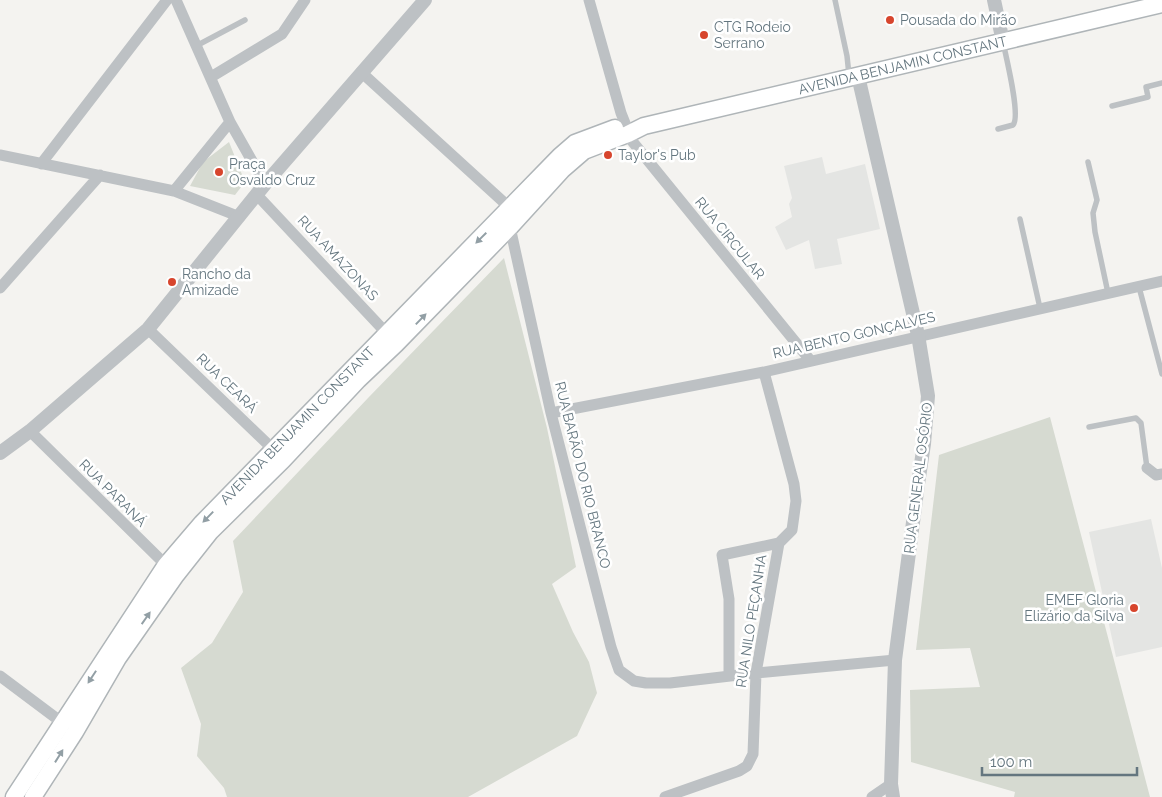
<svg xmlns="http://www.w3.org/2000/svg" width="1162" height="797" viewBox="0 0 1162 797" font-family="Raleway,sans-serif">
	<rect width="100%" height="100%" fill="#f4f3f0"/>
	<path fill="#e4e5e3" d="M 822,157 L 826,174 L 865,164 L 880,229 L 837,239 L 842,264 L 815,269 L 809,240 L 786,250 L 775,227 L 792,217 L 789,204 L 792,198 L 784,166 Z
		M 1151,519 L 1162,568 L 1162,647 L 1116,657 L 1089,532 Z"/>
	<path fill="#d6dad1" d="M 229,142 L 245,182 L 235,195 L 190,186 L 203,162 Z
		M 504,258 L 547,428 L 576,567 L 552,584 L 573,632 L 589,662 L 597,693 L 577,736 L 468,797 L 227,797 L 224,788 L 197,756 L 201,724 L 181,668 L 212,643 L 243,592 L 233,541 L 368,398 Z
		M 1050,417 L 1150,797 L 1014,797 L 1015,792 L 911,762 L 910,690 L 980,687 L 970,648 L 916,650 L 939,455 Z"/>
	<g fill="none" stroke-linecap="round" stroke-linejoin="round">
		<defs>
			<g id="secondary">
				<path id="s1" d="M 14,797 L 166,565 L 202,523 L 560,156 L 575,143 L 615,128"/>
				<path id="s2" d="M 33,797 L 75,732 L 118,658 L 176,575 L 210,532 L 283,460 L 358,380 L 396,344 L 510,227 L 562,170 L 584,151 L 628,134 L 644,126 L 1162,4"/>
			</g>
		</defs>
		<use href="#secondary" stroke="#afb5b8" stroke-width="19"/>
		<path stroke="#bdc1c4" stroke-width="5.5" d="M 835,0 L 847,56 L 849,75
			M 196,46 L 245,20
			M 1112,106 L 1148,97 L 1146,87 L 1162,83
			M 998,129 L 1013,125 C 1021,116 1006,57 1003,42
			M 1088,162 L 1097,200 L 1093,213 L 1095,232 L 1108,293
			M 1020,219 L 1040,308
			M 1139,287 L 1162,374
			M 1089,427 L 1136,418 L 1141,423 L 1147,468"/>
		<path stroke="#bdc1c4" stroke-width="11" d="M 176,0 L 230,122 L 265,184
			M 589,0 L 621,113 L 632,141 L 810,360
			M 361,72 L 510,208 L 510,227 L 551,413 L 611,647 L 619,670 L 634,681 L 646,683 L 670,683 L 756,673 L 895,660
			M 211,77 L 282,34 L 305,0
			M 0,155 L 174,191 L 240,217
			M 41,164 L 167,0
			M 174,191 L 230,122
			M 257,195 L 391,338
			M 0,288 L 100,175
			M 148,329 L 278,454
			M 551,413 L 764,372 L 1162,281
			M 30,431 L 171,570
			M 1147,468 L 1156,475 L 1162,474
			M 0,676 L 68,727
			M 729,676 L 729,599 L 722,555 L 779,543
			M 665,797 L 739,771 L 747,766 L 753,754 L 756,673 L 779,543 L 792,530 L 796,501 L 794,484 L 764,372
			M 872,797 L 891,784"/>
		<path stroke="#bdc1c4" stroke-width="14" d="M 994,0 L 1003,42
			M 858,76 L 918,335 L 928,396 L 924,444 L 918,484 L 895,660 L 891,784 L 893,797
			M 0,453 L 30,431 L 148,329 L 265,184 L 425,0"/>
		<use href="#secondary" stroke="#fff" stroke-width="16"/>
	</g>
	<defs><path id="oneway-solid" d="M-6-.8H1V-3.2L6.5 0L1 3.2V.8H-6Z" transform="scale(1.25)"/></defs>
	<g fill="#929fa5">
		<use href="#oneway-solid" transform="translate(481 238) rotate(135)"/>
		<use href="#oneway-solid" transform="translate(421 319) rotate(-46)"/>
		<use href="#oneway-solid" transform="translate(208 517) rotate(134)"/>
		<use href="#oneway-solid" transform="translate(146 618) rotate(-55)"/>
		<use href="#oneway-solid" transform="translate(92 677) rotate(123)"/>
		<use href="#oneway-solid" transform="translate(59 756) rotate(-58)"/>
	</g>
	<g fill="#d7452d" stroke="#fff" stroke-width="2">
		<circle cx="890" cy="20" r="5"/>
		<circle cx="704" cy="35" r="5"/>
		<circle cx="608" cy="155" r="5"/>
		<circle cx="219" cy="172" r="5"/>
		<circle cx="172" cy="282" r="5"/>
		<circle cx="1134" cy="608" r="5"/>
	</g>
	<g text-anchor="middle" stroke-width="5" stroke-linejoin="round" paint-order="stroke">
		<g font-size="14" fill="#64767f" stroke="#fff" text-anchor="start">
			<text x="900" y="25">Pousada do Mirão</text>
			<text x="714" y="32">CTG Rodeio<tspan x="714" dy="16">Serrano</tspan></text>
			<text x="618" y="160">Taylor's Pub</text>
			<text x="229" y="169">Praça<tspan x="229" dy="16">Osvaldo Cruz</tspan></text>
			<text x="182" y="279">Rancho da<tspan x="182" dy="16">Amizade</tspan></text>
			<text x="1124" y="605" text-anchor="end">EMEF Gloria<tspan x="1124" dy="16">Elizário da Silva</tspan></text>
		</g>
		<g font-size="14" fill="#64767f" stroke="#fff">
			<text dy="5" stroke="none"><textPath href="#s2" startOffset="1184">AVENIDA BENJAMIN CONSTANT</textPath></text>
			<text transform="translate(730 238) rotate(51)" y="5">RUA CIRCULAR</text>
			<text transform="translate(338 258) rotate(47)" y="5">RUA AMAZONAS</text>
			<text transform="translate(854 335) rotate(-13)" y="5">RUA BENTO GONÇALVES</text>
			<text transform="translate(227 383) rotate(44)" y="5">RUA CEARÁ</text>
			<text dy="5" stroke="none"><textPath href="#s1" startOffset="469">AVENIDA BENJAMIN CONSTANT</textPath></text>
			<text transform="translate(583 475) rotate(76)" y="5">RUA BARÃO DO RIO BRANCO</text>
			<text transform="translate(918 478) rotate(-83)" y="5">RUA GENERAL OSÓRIO</text>
			<text transform="translate(113 493) rotate(45)" y="5">RUA PARANÁ</text>
			<text transform="translate(751 621) rotate(-81)" y="5">RUA NILO PEÇANHA</text>
		</g>
	</g>
	<path d="M982 767v8h155v-8" fill="none" stroke="#64767f" stroke-width="2.5"/>
	<text x="990" y="767" font-size="15" fill="#64767f" stroke="#ffffff" stroke-width="4" paint-order="stroke">100 m</text>
</svg>
